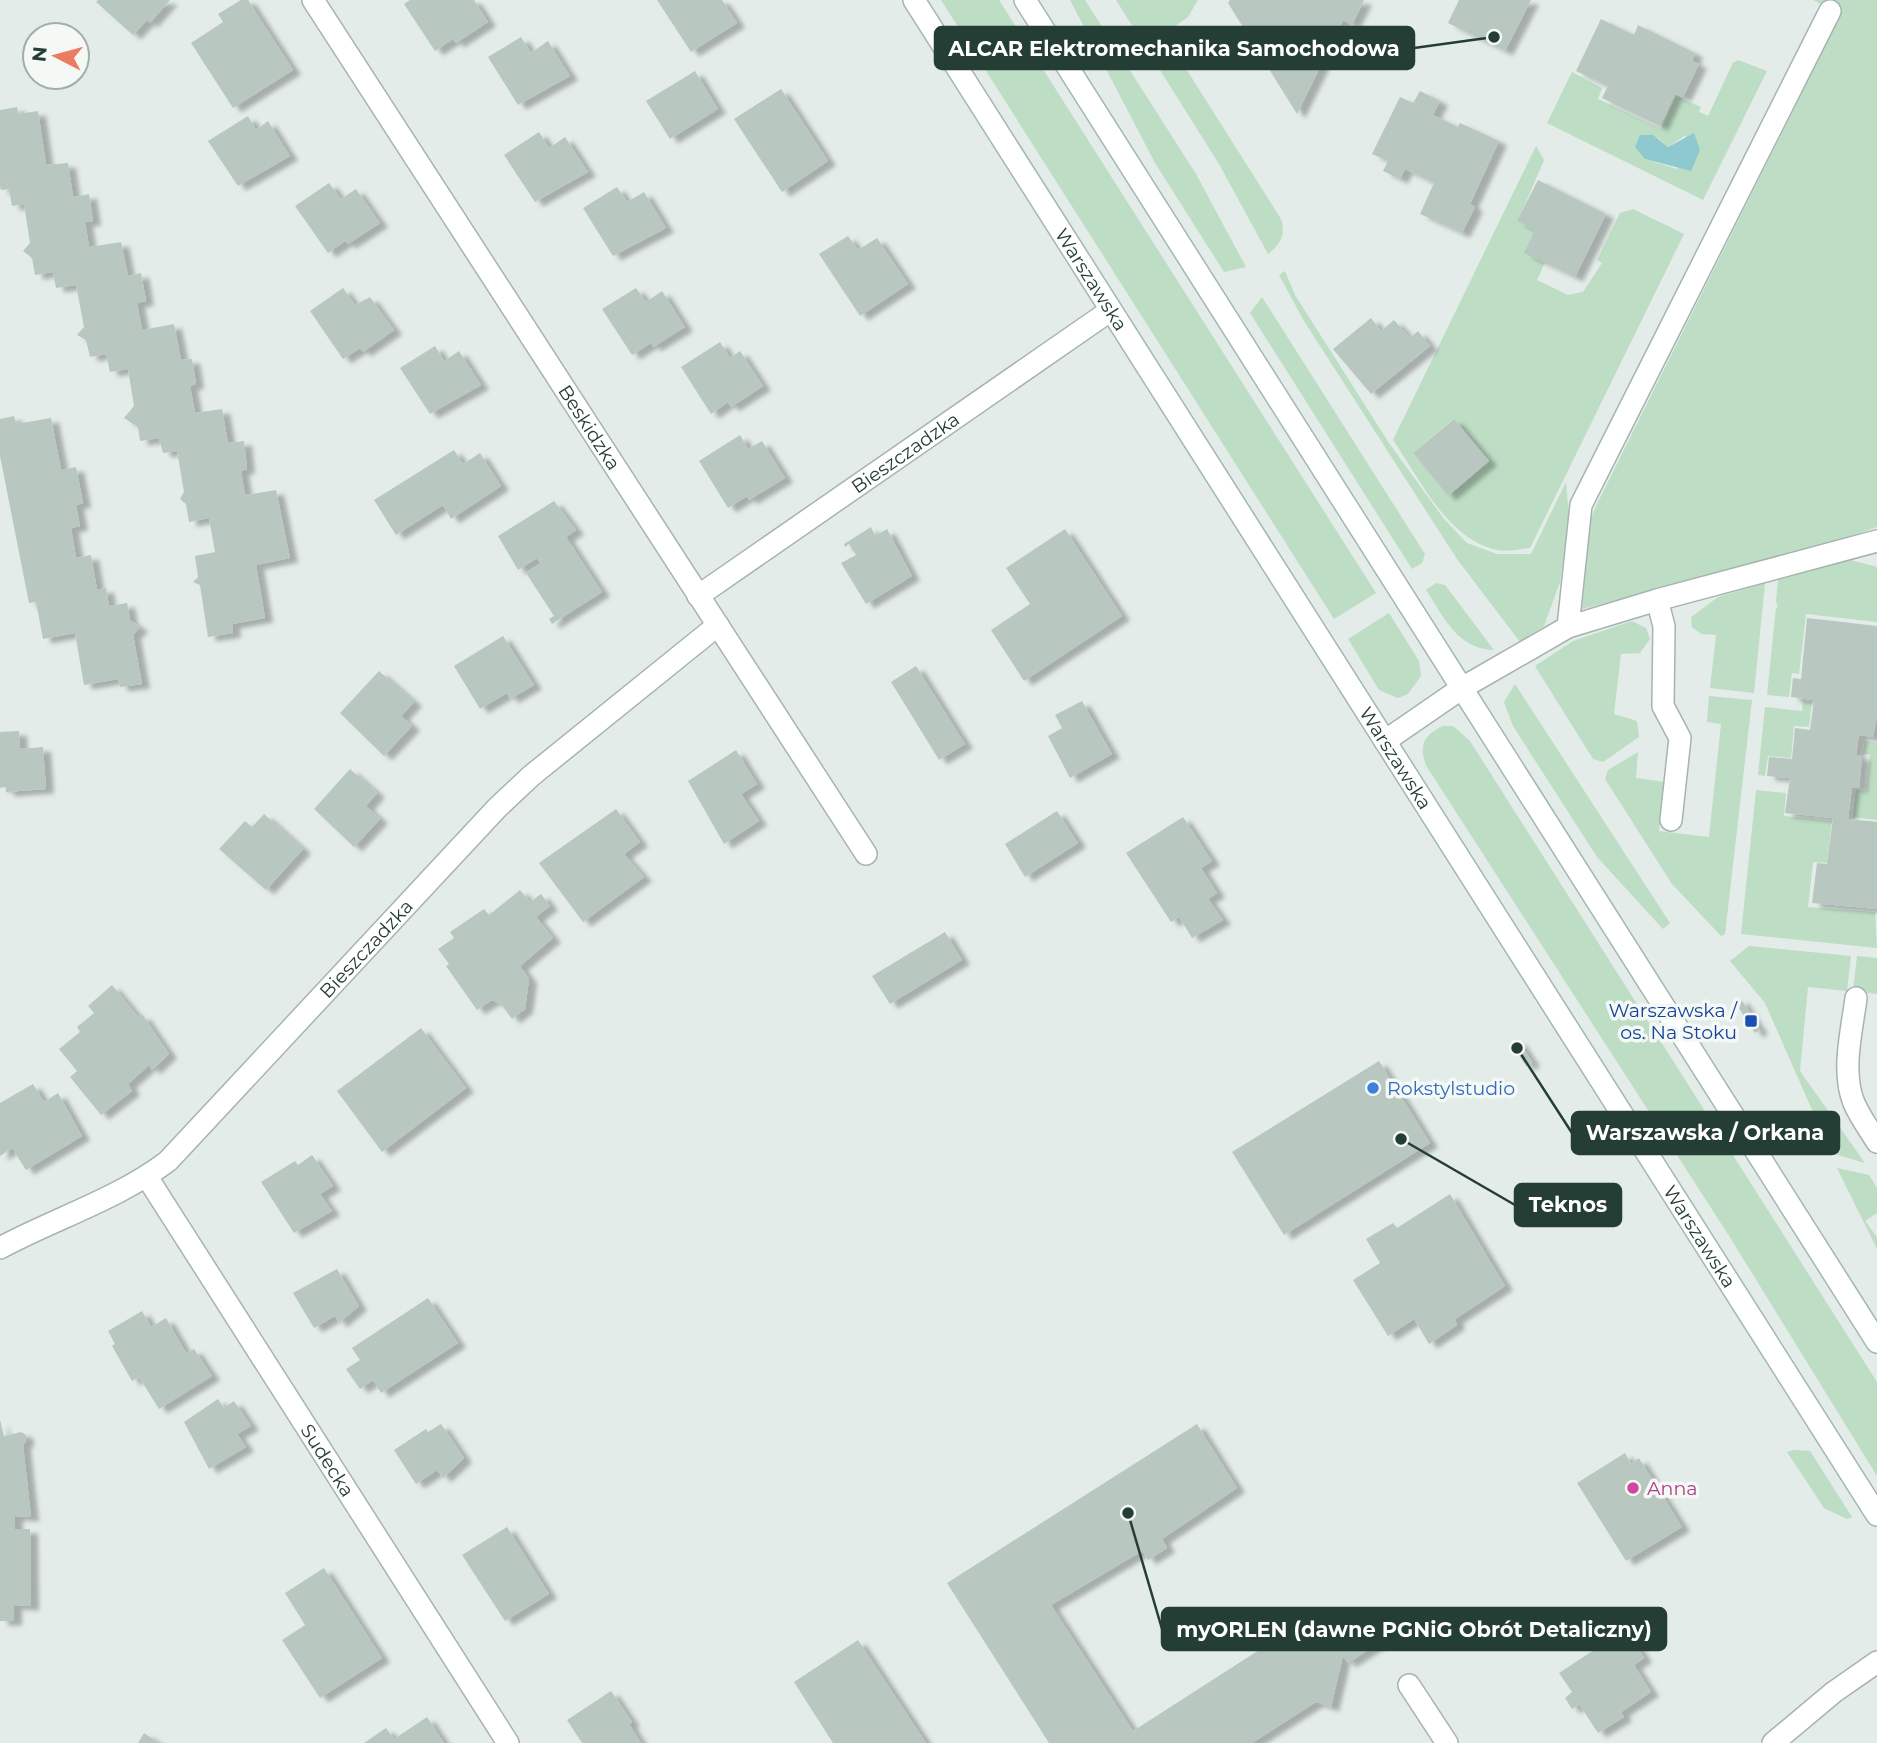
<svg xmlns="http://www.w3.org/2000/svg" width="1877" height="1743" viewBox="0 0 1877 1743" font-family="Montserrat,sans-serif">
	<defs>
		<filter id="shadow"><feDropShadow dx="8" dy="4.5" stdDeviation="2" flood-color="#0004"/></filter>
	</defs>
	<rect width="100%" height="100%" fill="#e3ece8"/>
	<path fill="#bdddc4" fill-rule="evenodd" d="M 941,0 L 999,0 L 1376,593 L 1334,619 Z
		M 1070,0 L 1085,0 L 1196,174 L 1246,267 L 1224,272 L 1155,163 Z
		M 1116,0 L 1198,0 L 1188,17 L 1164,34 L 1281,219 C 1286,234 1280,245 1268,254 L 1219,164 Z
		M 1813,0 L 1877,0 L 1877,527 L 1814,549 L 1582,609 L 1591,518 L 1597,504 L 1804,89 L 1799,85 L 1836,12 Z
		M 1738,60 L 1767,71 L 1703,200 L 1547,123 L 1572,72 L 1602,88 L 1598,99 L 1661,129 L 1676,96 L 1701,107 L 1699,112 L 1708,116 L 1733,63 ZM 1686,135 L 1677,169 L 1645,159 L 1657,137 L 1668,147 Z
		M 1536,146 L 1544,160 L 1518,221 L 1535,230 L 1545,262 L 1537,280 L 1568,295 L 1583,292 L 1602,263 L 1597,260 L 1620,213 L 1633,209 L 1684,234 L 1530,548 C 1520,549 1507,552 1497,550 C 1447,539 1420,479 1393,440 ZM 1453,419 L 1489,461 L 1448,496 L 1413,453 Z
		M 1285,271 L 1295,295 L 1389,443 L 1444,519 L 1467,543 L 1497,554 L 1531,554 L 1566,482 L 1569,517 L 1560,582 L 1544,626 L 1520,642 L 1457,559 L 1304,321 L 1279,275 Z
		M 1262,297 L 1425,554 L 1422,563 L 1412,569 L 1250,313 Z
		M 1851,560 L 1877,567 L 1877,622 L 1806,614 L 1799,674 L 1792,673 L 1789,697 L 1767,695 L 1776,608 L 1778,607 L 1776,601 L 1778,580 Z
		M 1436,583 L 1445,585 L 1494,650 C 1457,649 1444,617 1426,590 Z
		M 1765,583 L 1754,693 L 1710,688 L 1716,635 L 1701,634 L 1692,627 L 1691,617 L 1718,597 Z
		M 1389,613 L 1419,661 L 1421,676 L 1408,694 L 1398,698 L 1379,690 L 1348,639 Z
		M 1632,621 L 1646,628 L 1650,639 L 1640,653 L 1621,654 L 1614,714 L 1637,721 L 1639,737 L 1603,762 L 1593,759 L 1535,666 L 1573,641 Z
		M 1515,684 L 1670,923 L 1663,929 L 1597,857 L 1513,726 L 1504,702 Z
		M 1709,696 L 1752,700 L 1725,934 L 1721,936 L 1672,884 L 1605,779 L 1608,770 L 1638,752 L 1636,778 L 1665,782 L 1659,831 L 1709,837 L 1721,724 L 1707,722 Z
		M 1803,701 L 1812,702 L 1809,727 L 1794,726 L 1791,758 L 1768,756 L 1765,776 L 1758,775 L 1765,707 L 1802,711 Z
		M 1443,726 L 1453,726 L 1470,741 L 1877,1382 L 1877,1476 L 1731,1239 L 1427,767 C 1418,747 1423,735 1443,726 Z
		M 1865,741 L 1877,743 L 1877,820 L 1853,817 L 1856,790 L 1866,791 L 1870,755 L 1863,754 Z
		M 1756,790 L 1786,793 L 1784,816 L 1832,821 L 1827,863 L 1813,862 L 1808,907 L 1875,912 L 1877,948 L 1741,934 Z
		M 1749,946 L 1851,956 L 1847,991 L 1808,987 L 1800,1071 L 1865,1163 L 1831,1153 L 1765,1003 L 1730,961 Z
		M 1857,956 L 1877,958 L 1877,994 L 1853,991 Z
		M 1837,1168 L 1869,1175 L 1877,1188 L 1877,1213 L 1865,1221 L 1877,1237 L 1877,1249 Z
		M 1794,1450 L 1810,1451 L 1852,1517 L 1847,1519 L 1824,1508 L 1787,1452 Z"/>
	<path fill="#8ec9cf" d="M 1694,133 L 1700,150 L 1691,171 L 1645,159 L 1635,147 L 1640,135 L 1653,135 L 1668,147 Z"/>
	<path fill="#b9c7c1" filter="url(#shadow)" d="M 98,0 L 170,0 L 150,23 L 147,20 L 133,35 L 96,2 Z
		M 241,0 L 248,0 L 293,70 L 233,108 L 191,43 L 223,22 L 218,14 Z
		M 410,0 L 474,0 L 488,22 L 456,43 L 453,39 L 435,51 L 404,4 Z
		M 657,0 L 722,0 L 737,23 L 691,52 Z
		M 1230,0 L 1364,0 L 1352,25 L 1343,20 L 1297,114 L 1228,3 Z
		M 1459,0 L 1531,0 L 1505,51 L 1448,23 Z
		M 1601,19 L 1634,35 L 1638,25 L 1695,53 L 1692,61 L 1699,64 L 1683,97 L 1675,94 L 1660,126 L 1602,98 L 1608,86 L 1576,71 Z
		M 521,37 L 531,53 L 548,41 L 570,76 L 518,105 L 488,57 Z
		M 695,71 L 718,109 L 670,139 L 646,101 Z
		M 781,89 L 828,161 L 782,192 L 734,119 Z
		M 1420,91 L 1440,101 L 1433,115 L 1458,127 L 1460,123 L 1499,141 L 1470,204 L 1475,207 L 1462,233 L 1420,214 L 1434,183 L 1405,169 L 1400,179 L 1383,171 L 1388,161 L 1372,154 L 1400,97 L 1413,103 Z
		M 17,107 L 18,114 L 38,111 L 46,165 L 68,163 L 73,197 L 89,194 L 93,221 L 85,222 L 89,247 L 121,242 L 128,276 L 141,273 L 146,301 L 137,303 L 142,330 L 174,324 L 181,360 L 192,359 L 196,384 L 190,386 L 195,413 L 222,409 L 228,443 L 244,441 L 247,469 L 241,471 L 245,495 L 276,490 L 290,558 L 256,565 L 265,618 L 232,624 L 233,633 L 208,637 L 200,585 L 193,582 L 198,577 L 195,556 L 215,552 L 209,518 L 189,522 L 186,504 L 180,499 L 184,492 L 177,451 L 163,453 L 159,438 L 140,441 L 138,427 L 124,418 L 134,406 L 128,369 L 110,372 L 106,354 L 90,357 L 86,340 L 77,335 L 84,327 L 76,285 L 56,288 L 53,272 L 35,275 L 32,258 L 23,251 L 30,243 L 24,204 L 12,206 L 9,189 L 1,190 L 0,186 L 0,110 Z
		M 248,116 L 256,130 L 268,121 L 290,156 L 238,186 L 208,141 Z
		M 539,132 L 549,148 L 565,137 L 588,172 L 535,202 L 504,155 Z
		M 1538,180 L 1606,214 L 1575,277 L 1524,253 L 1535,230 L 1517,221 Z
		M 329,183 L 341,199 L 356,189 L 380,223 L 348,244 L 345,241 L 328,253 L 295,206 Z
		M 617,187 L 627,202 L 644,192 L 666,228 L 613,256 L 583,208 Z
		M 848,236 L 858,250 L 877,238 L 908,284 L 860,316 L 819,254 Z
		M 343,288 L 355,305 L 370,297 L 394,330 L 363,352 L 360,348 L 343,359 L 310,311 Z
		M 636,288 L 646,302 L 662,291 L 685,327 L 653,347 L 651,343 L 632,355 L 602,309 Z
		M 1371,318 L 1381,331 L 1394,320 L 1410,338 L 1418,331 L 1430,346 L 1371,394 L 1333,349 Z
		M 720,342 L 730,358 L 740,351 L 763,386 L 731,407 L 728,402 L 711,414 L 681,367 Z
		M 435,346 L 444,361 L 459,351 L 481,385 L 430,414 L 400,368 Z
		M 14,416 L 16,424 L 51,418 L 61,470 L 76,467 L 83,503 L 76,505 L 80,526 L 71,528 L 76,558 L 91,555 L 97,590 L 106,588 L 109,606 L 127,603 L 130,620 L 140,627 L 133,635 L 142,684 L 120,687 L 118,679 L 84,685 L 75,633 L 43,639 L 36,602 L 29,603 L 0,456 L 0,419 Z
		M 1454,419 L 1489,461 L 1448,496 L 1413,453 Z
		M 740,435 L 748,449 L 762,441 L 785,478 L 749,500 L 747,496 L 728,508 L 699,461 Z
		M 454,450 L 463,464 L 480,453 L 501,486 L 451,519 L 443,505 L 396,535 L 374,500 Z
		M 554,501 L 576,530 L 566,537 L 602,592 L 552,624 L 549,619 L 554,616 L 526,573 L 541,564 L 537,558 L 518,570 L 498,536 Z
		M 871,527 L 875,536 L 887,529 L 912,576 L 866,604 L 841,563 L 856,555 L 849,544 L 845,547 L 844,544 Z
		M 1065,529 L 1122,616 L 1024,681 L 991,630 L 1030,604 L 1006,568 Z
		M 1807,618 L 1877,626 L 1877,715 L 1873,737 L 1859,735 L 1856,755 L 1862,756 L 1859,788 L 1852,787 L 1848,819 L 1877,822 L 1877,909 L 1812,903 L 1817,863 L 1827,864 L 1833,818 L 1785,813 L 1790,778 L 1767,776 L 1769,757 L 1792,759 L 1795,728 L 1810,730 L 1814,700 L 1791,697 L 1793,678 L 1801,679 Z
		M 503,636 L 534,685 L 510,699 L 507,693 L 480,709 L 454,666 Z
		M 916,666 L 965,744 L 939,760 L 891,682 Z
		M 379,671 L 414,702 L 401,716 L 412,726 L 384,756 L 340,713 Z
		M 1082,701 L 1112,754 L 1070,778 L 1048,736 L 1062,728 L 1055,715 Z
		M 19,731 L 20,749 L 43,747 L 46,789 L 6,792 L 6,787 L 0,788 L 0,732 Z
		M 736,750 L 757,784 L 741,794 L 759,821 L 724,844 L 688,781 Z
		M 350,769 L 377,793 L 366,806 L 380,819 L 354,847 L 314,809 Z
		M 616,809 L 640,842 L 624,854 L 644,877 L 583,922 L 539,863 Z
		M 1057,811 L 1078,843 L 1025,877 L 1005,844 Z
		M 264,814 L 303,849 L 266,890 L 219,849 L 245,821 L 252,827 Z
		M 1183,817 L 1212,861 L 1201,868 L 1217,893 L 1208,899 L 1223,920 L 1192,938 L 1179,917 L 1171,922 L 1126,853 Z
		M 520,890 L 530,902 L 541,894 L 550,906 L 536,917 L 553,938 L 520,966 L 529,979 L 525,1009 L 512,1019 L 501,1004 L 492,1000 L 477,1010 L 446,966 L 449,964 L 438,949 L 454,938 L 450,932 L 484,909 L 489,915 Z
		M 945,932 L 962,960 L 890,1004 L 872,976 Z
		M 112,985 L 139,1018 L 142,1014 L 169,1054 L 152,1070 L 149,1065 L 128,1084 L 132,1091 L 101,1115 L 70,1077 L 77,1071 L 59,1049 L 80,1032 L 77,1027 L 94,1013 L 88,1006 Z
		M 1741,999 L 1760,1030 L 1755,1033 L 1735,1002 Z
		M 421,1028 L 466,1088 L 382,1152 L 337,1091 Z
		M 1518,1040 L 1532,1062 L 1526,1066 L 1512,1044 Z
		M 1379,1061 L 1430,1143 L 1284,1235 L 1232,1152 Z
		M 33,1084 L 44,1102 L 58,1093 L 82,1136 L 26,1170 L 12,1148 L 0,1156 L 0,1103 Z
		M 312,1155 L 333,1186 L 320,1194 L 332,1211 L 294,1233 L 261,1182 L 295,1161 L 298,1165 Z
		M 1450,1194 L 1505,1286 L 1455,1319 L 1457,1325 L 1429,1344 L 1414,1319 L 1388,1336 L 1353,1280 L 1380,1263 L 1366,1239 L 1393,1223 L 1397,1228 Z
		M 337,1269 L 359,1306 L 339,1323 L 335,1316 L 314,1328 L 293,1293 Z
		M 428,1298 L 458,1343 L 381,1393 L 373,1380 L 360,1389 L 346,1369 L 360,1360 L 352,1348 Z
		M 142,1311 L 151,1327 L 166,1318 L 186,1353 L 194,1349 L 212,1376 L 159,1409 L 139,1377 L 132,1381 L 112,1346 L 115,1344 L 108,1331 Z
		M 218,1399 L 224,1408 L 234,1401 L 251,1426 L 237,1434 L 246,1447 L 209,1469 L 184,1422 Z
		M 0,1420 L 4,1436 L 21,1432 L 26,1435 L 26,1441 L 23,1445 L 31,1517 L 15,1516 L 15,1529 L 30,1529 L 31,1606 L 14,1605 L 14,1621 L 0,1621 Z
		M 441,1424 L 464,1458 L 443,1478 L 437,1470 L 416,1484 L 394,1450 L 426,1429 L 428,1432 Z
		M 1197,1424 L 1237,1488 L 1162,1539 L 1167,1548 L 1148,1560 L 1142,1551 L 1051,1605 L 1133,1731 L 1317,1613 L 1327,1631 L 1365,1607 L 1385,1639 L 1348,1663 L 1343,1656 L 1331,1707 L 1316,1702 L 1252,1743 L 1049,1743 L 947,1583 Z
		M 1625,1453 L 1631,1464 L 1639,1458 L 1682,1527 L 1626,1561 L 1577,1483 Z
		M 507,1527 L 549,1594 L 505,1621 L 462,1555 Z
		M 324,1568 L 382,1658 L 320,1698 L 282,1640 L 305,1625 L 285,1593 Z
		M 1626,1629 L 1644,1658 L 1634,1665 L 1651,1692 L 1621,1712 L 1624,1717 L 1598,1733 L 1579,1704 L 1572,1709 L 1565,1698 L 1572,1692 L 1559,1673 Z
		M 858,1640 L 926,1743 L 833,1743 L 794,1682 Z
		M 611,1691 L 632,1722 L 629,1724 L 641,1743 L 582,1743 L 567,1720 Z
		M 427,1717 L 444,1743 L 364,1743 L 386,1728 L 394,1739 Z
		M 144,1733 L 159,1743 L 138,1743 Z"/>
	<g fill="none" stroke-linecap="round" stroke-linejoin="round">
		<defs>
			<path id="service" d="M 1856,998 C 1852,1030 1841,1072 1854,1103 C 1860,1117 1869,1129 1877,1142"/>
			<g id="minor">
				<path id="s1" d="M 313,0 L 866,854"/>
				<path id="s2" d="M 698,596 L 1111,310"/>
				<path d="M 1657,600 L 1664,626 L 1663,706 L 1680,738 L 1671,820"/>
				<path d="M 1568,627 L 1657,600 L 1877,541"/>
				<path d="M 1385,741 L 1462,688 L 1568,627 L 1581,505 L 1830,11"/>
				<path id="s3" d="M 147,1177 L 508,1743"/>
				<path id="s4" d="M 0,1248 C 56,1218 118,1199 168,1161 L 497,808 L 531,776 L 718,625"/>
				<path d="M 1409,1685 L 1447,1743"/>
				<path d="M 1773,1743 L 1834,1692 L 1877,1662"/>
			</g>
			<g id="secondary">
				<path id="s5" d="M 914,0 L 1877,1515"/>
				<path d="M 1025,0 L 1877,1342"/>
			</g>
		</defs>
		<use href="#service" stroke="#a6b4af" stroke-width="24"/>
		<use href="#minor" stroke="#a6b4af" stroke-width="24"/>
		<use href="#secondary" stroke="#a2b8af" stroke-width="24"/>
		<use href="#service" stroke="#fff" stroke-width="21"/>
		<use href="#minor" stroke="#fff" stroke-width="21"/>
		<use href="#secondary" stroke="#fff" stroke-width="21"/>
	</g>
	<rect fill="#1a4fb4" stroke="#f4f9f6" stroke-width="2.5" x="1744" y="1014" width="14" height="14" rx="3.5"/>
	<circle fill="#3f7fe0" stroke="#f4f9f6" stroke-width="2.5" cx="1373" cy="1088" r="7"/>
	<circle fill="#d1479c" stroke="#f4f9f6" stroke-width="2.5" cx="1633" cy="1488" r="7"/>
	<g text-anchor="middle" stroke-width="7" stroke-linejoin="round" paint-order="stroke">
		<g font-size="19" fill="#243d35" stroke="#f4f9f6">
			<text dy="7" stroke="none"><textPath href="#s5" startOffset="331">Warszawska</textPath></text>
			<text dy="7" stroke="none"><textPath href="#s1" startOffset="509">Beskidzka</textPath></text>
			<text dy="7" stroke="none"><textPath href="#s2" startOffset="252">Bieszczadzka</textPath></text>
			<text dy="7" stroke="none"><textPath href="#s5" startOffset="898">Warszawska</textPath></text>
			<text dy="7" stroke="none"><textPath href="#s4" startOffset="480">Bieszczadzka</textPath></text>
			<text dy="7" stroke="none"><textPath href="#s5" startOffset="1465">Warszawska</textPath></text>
			<text dy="7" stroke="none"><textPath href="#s3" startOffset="336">Sudecka</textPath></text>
		</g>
		<g font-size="19" fill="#164399" stroke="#f4f9f6" text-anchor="end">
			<text x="1737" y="1017">Warszawska /<tspan x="1737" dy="22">os. Na Stoku</tspan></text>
		</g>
		<g font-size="19" fill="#366cbe" stroke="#f4f9f6" text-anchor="start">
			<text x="1387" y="1095">Rokstylstudio</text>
		</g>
		<g font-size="19" fill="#b23c85" stroke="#f4f9f6" text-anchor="start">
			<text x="1647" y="1495">Anna</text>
		</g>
	</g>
	<path fill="none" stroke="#243d35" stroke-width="2.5" d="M1494 37L1414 48M1517 1048L1572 1133M1401 1139L1515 1205M1128 1513L1162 1629"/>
	<g fill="#243d35" stroke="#f4f9f6" stroke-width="2.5">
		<circle cx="1494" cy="37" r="7"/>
		<circle cx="1517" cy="1048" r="7"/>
		<circle cx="1401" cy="1139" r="7"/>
		<circle cx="1128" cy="1513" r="7"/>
	</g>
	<g fill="#243d35" stroke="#243d35" stroke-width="2.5">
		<rect x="935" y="27" width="479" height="42" rx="7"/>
		<rect x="1572" y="1112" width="267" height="42" rx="7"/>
		<rect x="1515" y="1184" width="106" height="42" rx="7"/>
		<rect x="1162" y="1608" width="504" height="42" rx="7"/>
	</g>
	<g font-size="21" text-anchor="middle" font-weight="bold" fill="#fff">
		<text x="1174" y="56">ALCAR Elektromechanika Samochodowa</text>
		<text x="1705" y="1140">Warszawska / Orkana</text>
		<text x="1568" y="1212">Teknos</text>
		<text x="1414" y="1637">myORLEN (dawne PGNiG Obrót Detaliczny)</text>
	</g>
	<g transform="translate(56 56) rotate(276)"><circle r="33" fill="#f4f9f6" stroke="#a1aea9" stroke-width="2"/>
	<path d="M0-5L12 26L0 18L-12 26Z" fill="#ec7c61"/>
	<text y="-10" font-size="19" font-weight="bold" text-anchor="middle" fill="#243d35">N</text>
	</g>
</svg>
